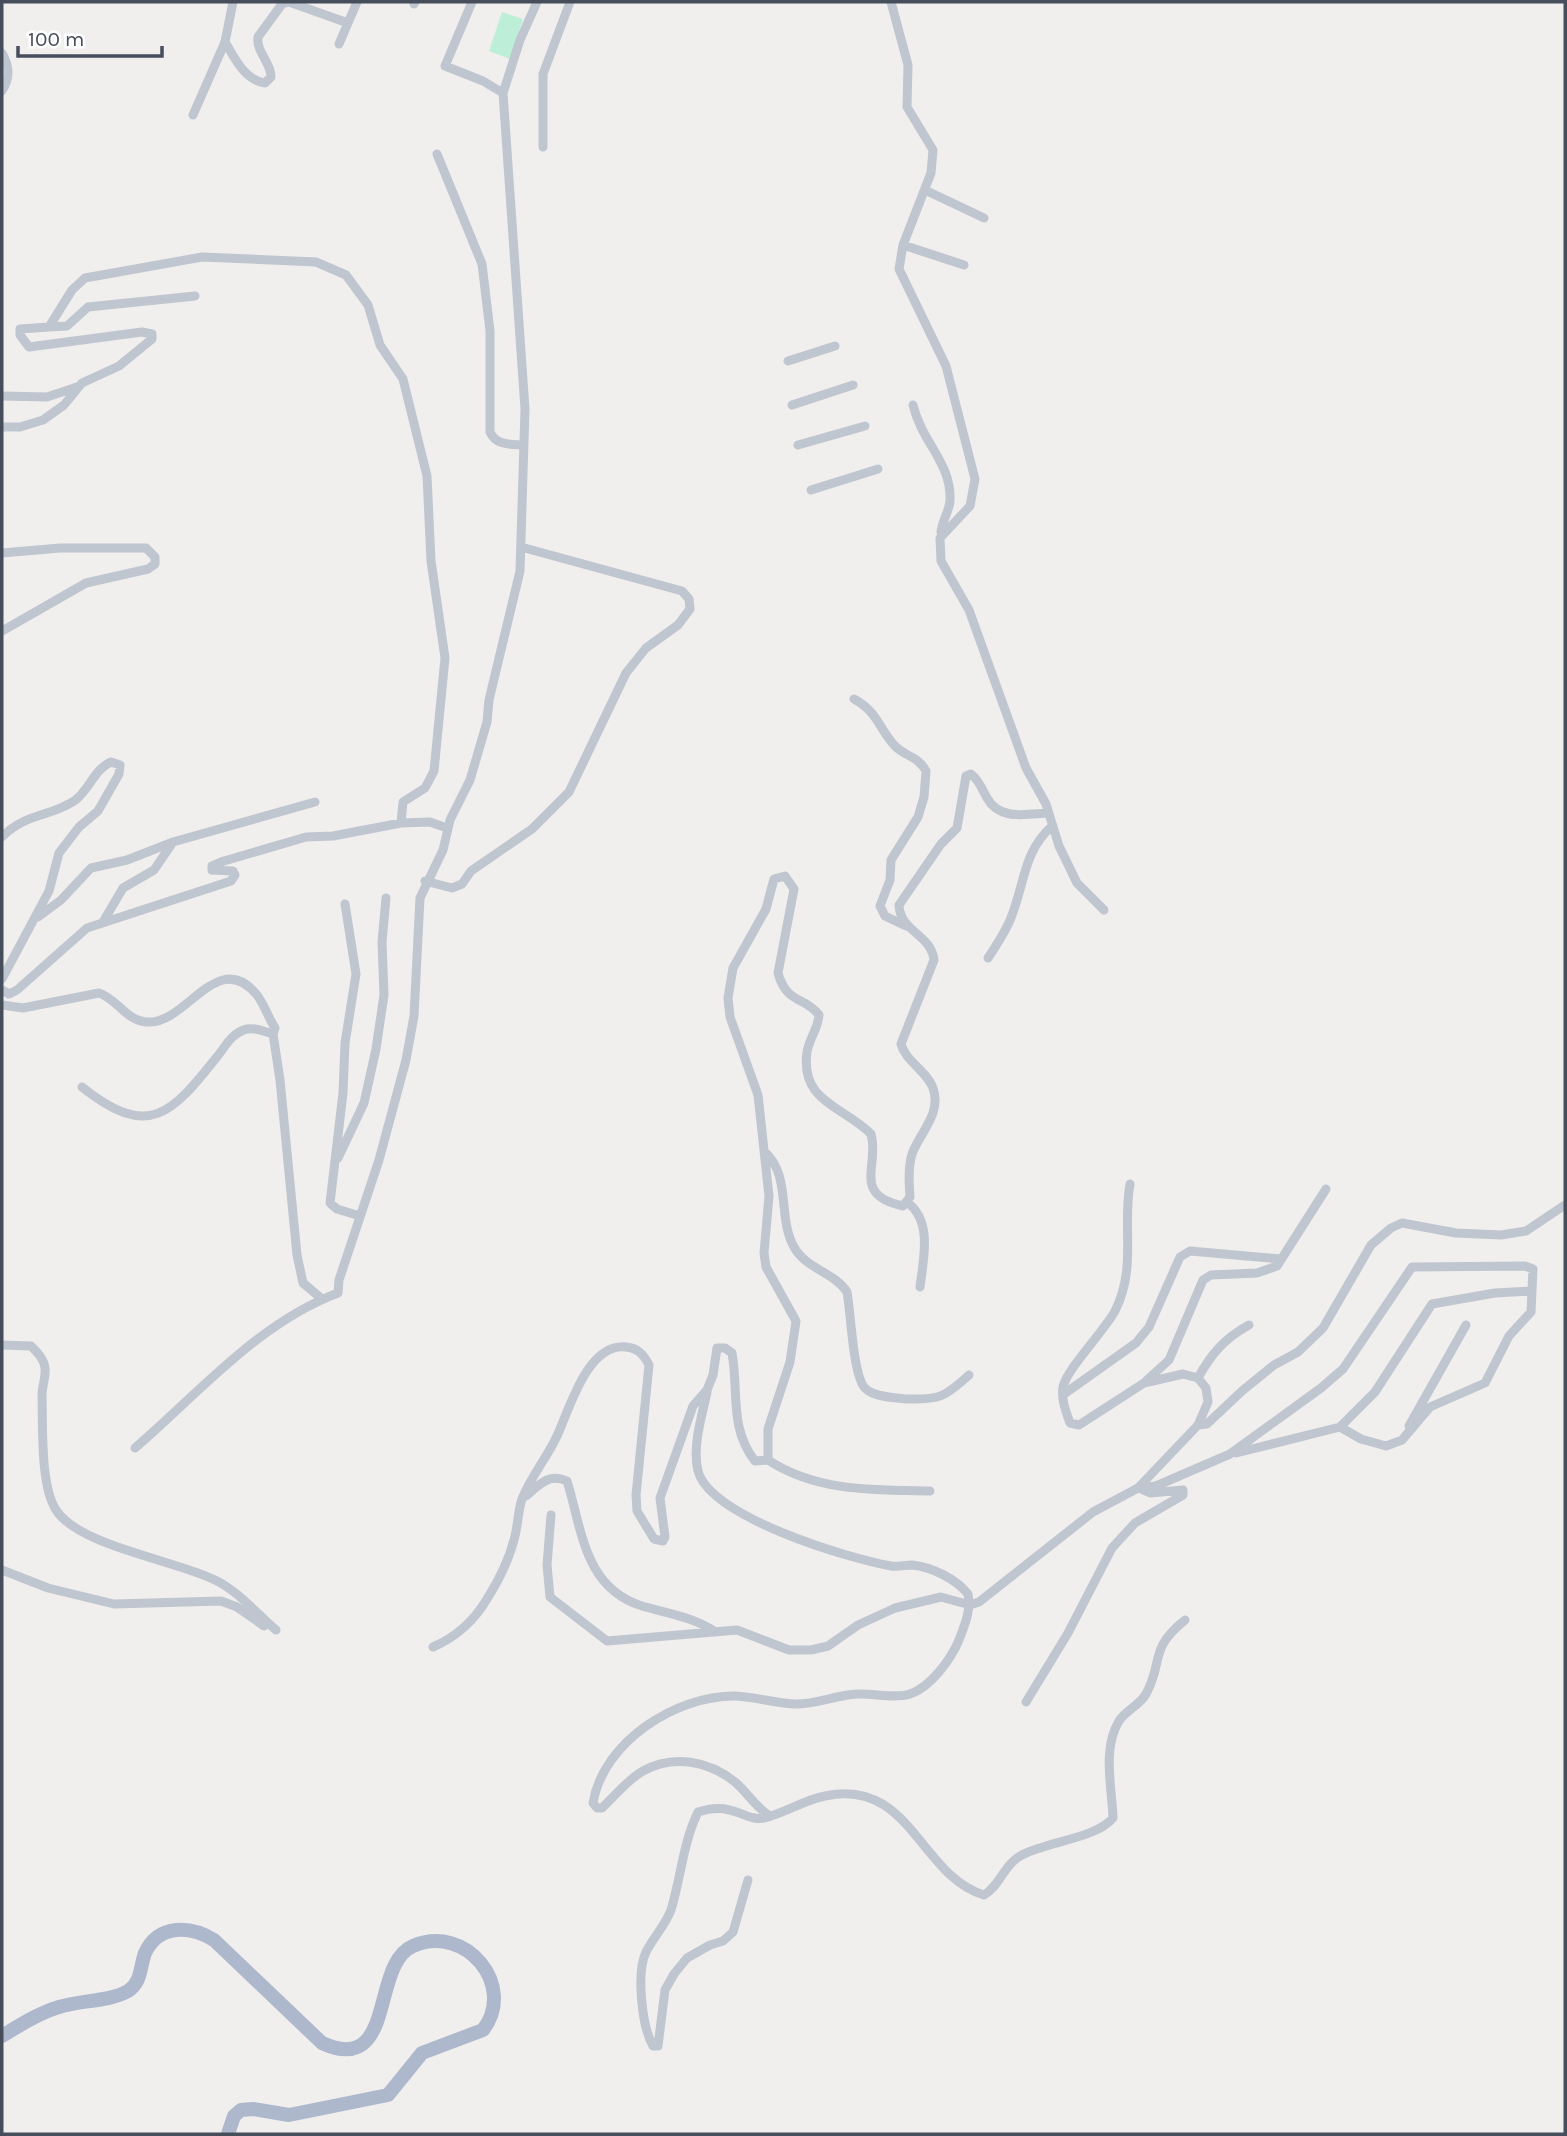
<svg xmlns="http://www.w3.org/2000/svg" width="1567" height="2136" viewBox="0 0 1567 2136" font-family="Karla,sans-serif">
	<rect width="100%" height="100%" fill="#f1eeee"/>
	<path fill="#bdeed8" d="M 502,12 L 523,19 L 510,59 L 489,51 Z"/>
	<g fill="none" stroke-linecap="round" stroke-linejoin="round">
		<path stroke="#bfc6d0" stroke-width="9" d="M 233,2 L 225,42 C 235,58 244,80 265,83 L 271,77 C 271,62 256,52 258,37 L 282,4 L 289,2 L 348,23
			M 472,2 L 445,66 L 483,81 L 503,93
			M 891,2 L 908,65 L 907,107 L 933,150 L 931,173 L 903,245 L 899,269 L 946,366 L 975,479 L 970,506 L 940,538 L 941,561 L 969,610 L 1026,768 L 1046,804 L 1059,846 L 1077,883 L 1104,910
			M 414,4 L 415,2
			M 339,44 L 357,2
			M 2,53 C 10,67 10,78 2,91
			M 193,115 L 225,42
			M 543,147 L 543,74 L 570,2
			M 437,154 L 482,264 L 490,331 L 490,432 C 496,446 511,444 524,445
			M 925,190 L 984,218
			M 903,245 L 964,265
			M 49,327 L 67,326 L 88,307 L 195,296
			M 788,361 L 835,346
			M 2,396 L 47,397 L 77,387
			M 792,405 L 853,385
			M 913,405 C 922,443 952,463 950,501 C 949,512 942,521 941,532
			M 2,427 L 20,427 L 43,420 L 64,405 L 82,383 L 119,366 L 152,339 L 152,334 L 142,332 L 29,347 L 20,335 L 20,329 L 49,327 L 72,290 L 85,278 L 202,257 L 316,262 L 346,275 L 368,305 L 380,345 L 403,379 L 427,476 L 431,561 L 445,658 L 434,771 L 425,788 L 403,802 L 401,823
			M 798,445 L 865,426
			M 811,490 L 878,469
			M 2,553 L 60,548 L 146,548 L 155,557 L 155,564 L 148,569 L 86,583 L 2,631
			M 854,699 C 878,712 879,729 895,746 C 906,757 918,756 926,771 L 924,797 L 918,817 L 891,860 L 890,880 L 880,906 L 885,916 L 906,926
			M 2,837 C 25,813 50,817 74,801 C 89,791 94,769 111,762 L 120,765 L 119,774 L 98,811 L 79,827 L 59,853 L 49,891 L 2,979
			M 425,881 L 452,888 L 462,884 L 471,871 L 532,829 L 569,792 L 626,673 L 646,648 L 678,625 L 690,609 L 689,599 L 682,591 L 521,547
			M 345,904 L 356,974 L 345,1043 L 343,1093 L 330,1203 L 337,1209 L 360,1216
			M 38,917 L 61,900 L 91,868 L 127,860 L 173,842
			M 103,922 L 123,888 L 154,870 L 173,842 L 315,802
			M 988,958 C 997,944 1007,930 1012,915 C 1025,881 1024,851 1052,826
			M 2,990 L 9,994 L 17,990 L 87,928 L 231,881 L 235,875 L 233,871 L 212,870 L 212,866 L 224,861 L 306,837 L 333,836 L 401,823 L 430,822 L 447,828
			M 2,1005 L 23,1008 L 99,993 C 119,1000 126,1022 149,1022 C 187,1023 218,947 257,995 C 264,1004 268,1017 275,1028 L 273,1034 C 264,1032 257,1027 247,1029 C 234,1032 227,1043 220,1053 C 173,1112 151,1142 82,1087
			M 273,1034 L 280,1080 L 297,1255 L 303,1283 L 322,1299
			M 764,1151 C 792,1176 777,1217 794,1247 C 806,1269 834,1272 847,1292 C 851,1313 853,1376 865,1388 C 873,1397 895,1398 907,1399 C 939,1400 945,1397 969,1375
			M 338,1158 L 364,1103 L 376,1049 L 384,995 L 382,942 L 386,898
			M 908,1203 C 933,1222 923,1261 920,1287
			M 2,1345 L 31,1346 C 37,1352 44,1359 45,1368 C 46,1377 42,1386 42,1395 C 43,1425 40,1485 56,1510 C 79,1546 175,1560 215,1580 C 238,1591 256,1613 276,1630
			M 1198,1378 C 1211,1354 1225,1338 1249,1325
			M 1146,1381 L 1169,1360 L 1203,1280 L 1211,1275 L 1257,1273 L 1277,1266 L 1326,1189
			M 707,1392 C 702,1416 692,1446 698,1471 C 710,1517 847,1558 891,1566 C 898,1567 905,1565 912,1565 C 932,1567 956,1579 968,1594 C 971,1611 965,1624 959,1640 C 951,1659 931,1687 910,1694 C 894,1699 873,1693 857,1694 C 836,1695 814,1705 794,1704 C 775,1703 755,1697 736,1696 C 676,1695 603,1742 593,1803 L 597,1808 L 602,1808 C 615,1796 627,1780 643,1771 C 673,1754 709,1761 735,1782 C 748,1793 755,1807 770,1816
			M 1064,1394 L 1136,1343 L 1149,1327 L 1180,1257 L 1190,1251 L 1281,1259
			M 1198,1425 L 1207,1424 L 1242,1391 L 1274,1365 L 1298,1352 L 1323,1328 L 1371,1245 L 1391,1228 L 1402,1223 L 1456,1233 L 1501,1235 L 1526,1231 L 1565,1205
			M 1409,1426 L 1466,1325
			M 135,1448 C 199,1393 258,1323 338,1293 L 339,1280 L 379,1160 L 406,1060 L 414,1016 L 420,898 L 443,850 L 450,820 L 470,780 L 487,722 L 489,700 L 520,571 L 525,409 L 503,93 L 520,40 L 537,2
			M 1236,1453 L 1340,1427 L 1375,1392 L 1432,1304 L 1495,1293 L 1531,1291
			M 768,1460 C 817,1492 874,1490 930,1491
			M 1138,1488 L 1156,1486 L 1230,1454 L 1321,1388 L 1343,1369 L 1412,1267 L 1525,1266 L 1533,1269 L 1531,1312 L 1509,1336 L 1485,1383 L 1430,1407 L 1402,1440 L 1386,1446 L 1361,1439 L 1340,1427
			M 526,1496 C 540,1484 549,1473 567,1481 C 582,1529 584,1588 642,1606 C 666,1613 693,1617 714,1631
			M 551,1515 L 547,1565 L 550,1597 L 607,1641 L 737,1630 L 789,1650 L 811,1650 L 828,1646 L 858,1625 L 895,1608 L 941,1597 L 970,1605 L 979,1602 L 1093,1512 L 1138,1488 L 1198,1425 L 1208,1402 L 1206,1388 L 1198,1378 L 1183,1374 L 1144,1383 L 1079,1425 L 1070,1423 C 1066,1412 1061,1399 1063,1387 C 1066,1370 1105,1330 1115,1311 C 1137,1267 1122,1228 1130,1184
			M 2,1570 L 48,1588 L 114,1604 L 221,1601 L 237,1607 L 264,1626
			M 433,1647 C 456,1637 474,1621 487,1599 C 499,1580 510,1557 515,1536 C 518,1524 518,1511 522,1499 C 530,1478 546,1459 556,1438 C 569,1412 586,1343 626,1347 C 638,1348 644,1355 649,1365 L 636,1495 L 637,1511 L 654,1539 L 663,1541 L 665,1537 L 660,1498 L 693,1406 L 707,1390 L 713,1375 L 717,1348 L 725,1348 L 732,1353 C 739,1392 729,1428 755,1461 L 768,1460 L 768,1429 L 790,1362 L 796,1321 L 766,1267 L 764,1253 L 769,1196 L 758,1095 L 730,1017 L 728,998 L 733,968 L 766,909 L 774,879 L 785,876 L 794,889 L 778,973 C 787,1005 805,996 819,1015 C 818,1029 809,1039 807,1052 C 800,1102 843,1106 871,1134 C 880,1165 851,1195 903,1206 L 910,1197 C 909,1183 908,1168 912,1154 C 920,1132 942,1114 933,1088 C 927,1071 906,1062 901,1044 L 934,960 C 931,934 900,932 899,905 L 941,844 L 957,828 L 966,776 L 971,774 C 979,780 982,789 987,798 C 1000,821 1026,814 1049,813
			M 1026,1702 L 1068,1633 L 1112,1548 L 1135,1523 L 1183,1495 L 1183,1490 L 1150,1493 L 1139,1488
			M 748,1880 L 733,1932 L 723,1941 L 710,1945 L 687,1958 L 674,1974 L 665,1990 L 658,2046 L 653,2046 C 642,2027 636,1973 646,1952 C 653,1938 666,1924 671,1910 C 681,1877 683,1843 698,1812 C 732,1800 745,1822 764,1818 C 785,1813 804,1800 825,1796 C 910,1777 920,1876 984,1895 C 1000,1886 1004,1864 1022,1855 C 1048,1841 1095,1839 1113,1818 C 1112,1787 1102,1749 1119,1721 C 1125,1711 1140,1705 1146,1694 C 1164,1661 1148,1650 1185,1620"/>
		<path stroke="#aeb8cc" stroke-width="14" d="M 2,2036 C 20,2025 39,2013 59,2007 C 80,2000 109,2002 128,1991 C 142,1982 140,1966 145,1953 C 159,1923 191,1926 214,1940 L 322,2043 C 397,2077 370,1964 413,1946 C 466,1923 517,1986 483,2030 L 422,2053 L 388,2095 L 289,2115 L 253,2109 L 241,2110 L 234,2116 L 228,2134"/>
	</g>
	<rect width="1567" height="2136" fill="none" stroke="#474e5b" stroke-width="7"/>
	<path d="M18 46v10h144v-10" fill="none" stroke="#474e5b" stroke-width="3.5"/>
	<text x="28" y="46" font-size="21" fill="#474e5b" stroke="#ffffff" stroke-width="5" paint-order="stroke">100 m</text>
</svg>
